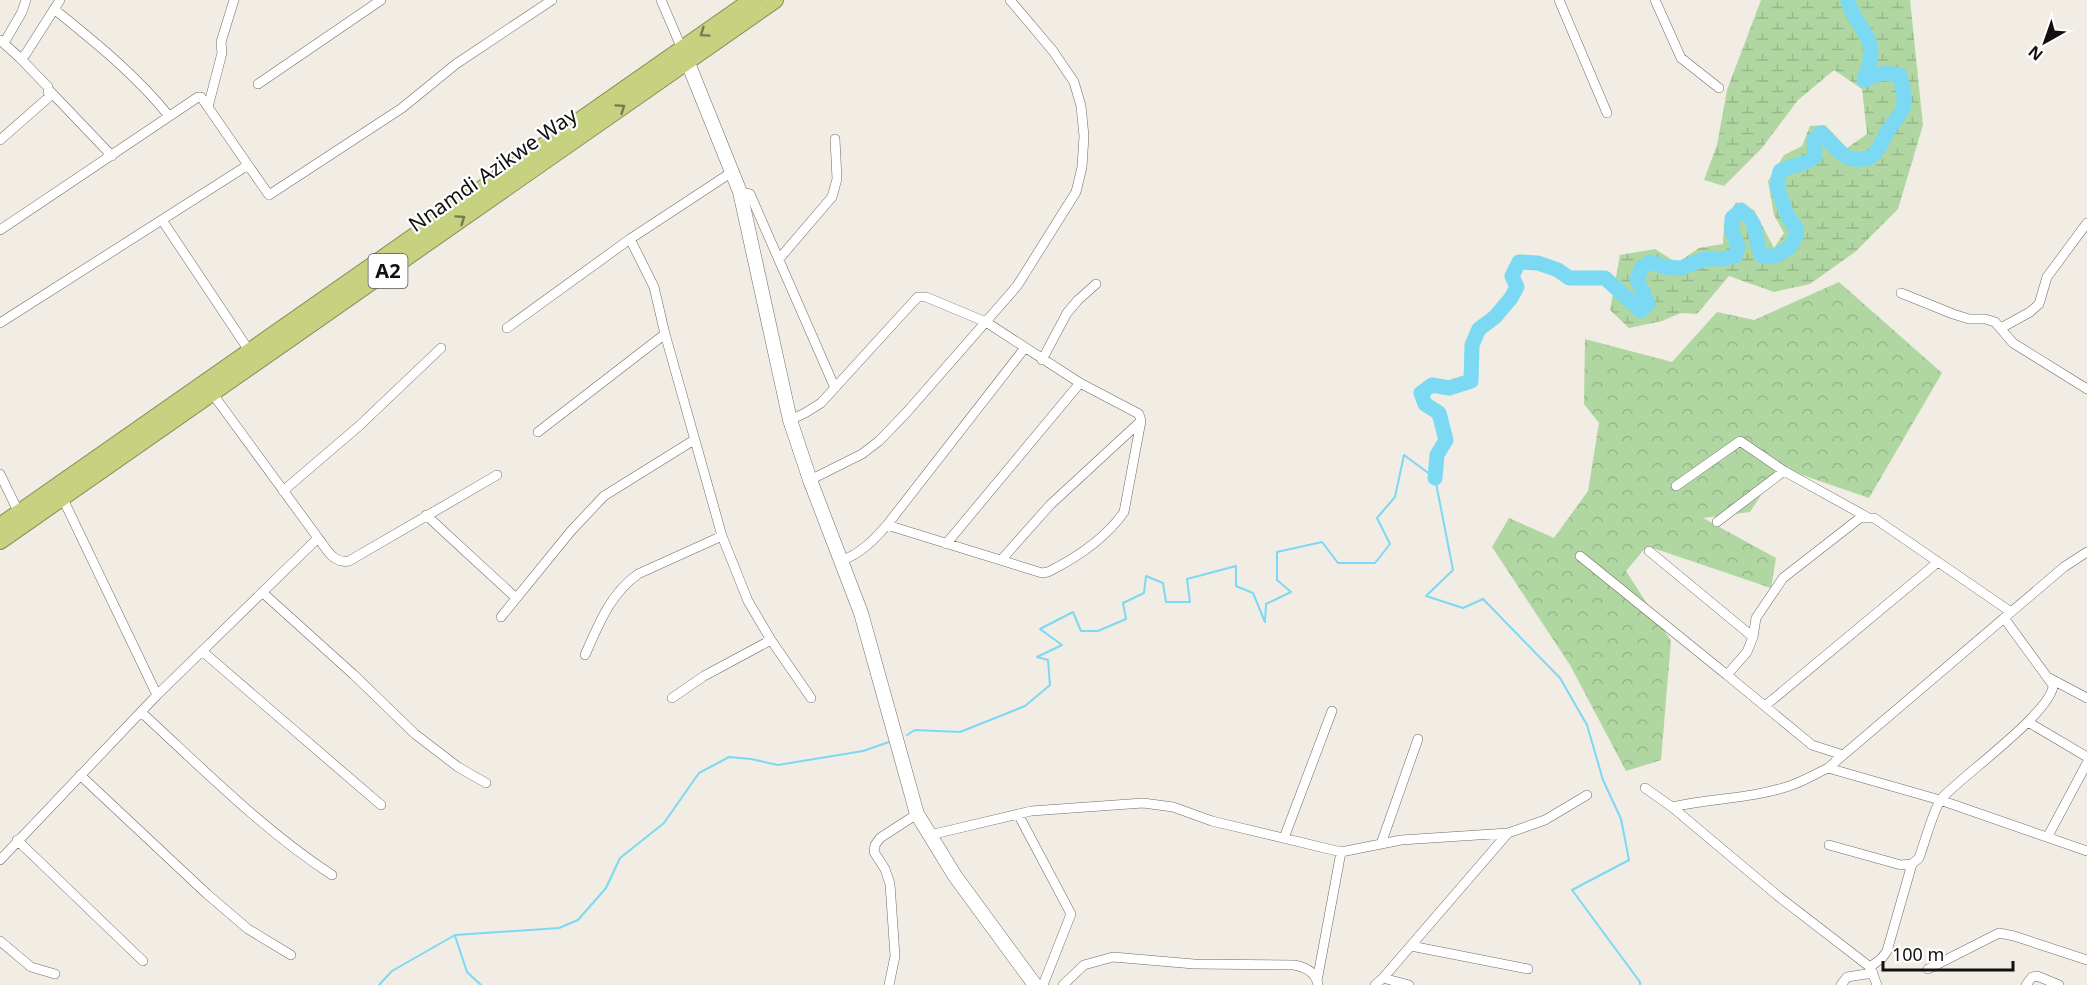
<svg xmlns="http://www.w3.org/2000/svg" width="2087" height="985" viewBox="0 0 2087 985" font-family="'Noto Sans',sans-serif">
	<defs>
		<pattern id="forest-crowns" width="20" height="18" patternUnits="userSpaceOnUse" patternTransform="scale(1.5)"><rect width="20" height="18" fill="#b0d7a2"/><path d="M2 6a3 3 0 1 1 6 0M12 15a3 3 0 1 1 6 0" fill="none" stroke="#96b88a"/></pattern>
		<pattern id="wetland-marsh" width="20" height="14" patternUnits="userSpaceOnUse" patternTransform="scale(1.5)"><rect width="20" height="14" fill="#b0d7a2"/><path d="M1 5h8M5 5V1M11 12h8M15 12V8" fill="none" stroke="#96b88a"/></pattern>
	</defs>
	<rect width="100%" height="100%" fill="#f1ece4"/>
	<path fill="url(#forest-crowns)" d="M 1839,282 L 1942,373 L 1869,498 L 1779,467 L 1750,512 L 1703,518 L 1776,558 L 1771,588 L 1647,546 L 1626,571 L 1671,641 L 1661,760 L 1626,771 L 1570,665 L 1492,547 L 1509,518 L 1554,538 L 1588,491 L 1599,423 L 1584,404 L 1585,339 L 1672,362 L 1717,312 L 1754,320 Z"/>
	<path fill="url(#wetland-marsh)" d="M 1761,0 L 1910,0 L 1923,125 L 1898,209 L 1855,252 L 1810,284 L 1774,292 L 1729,276 L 1697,314 L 1681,313 L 1662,321 L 1629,328 L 1610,310 L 1620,255 L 1655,249 L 1677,263 L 1699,248 L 1723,244 L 1724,224 L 1736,202 L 1754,210 L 1774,248 L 1784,233 L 1774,215 L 1768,181 L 1784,155 L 1802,146 L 1810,126 L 1825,125 L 1847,148 L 1867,134 L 1862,89 L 1834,70 L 1798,100 L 1762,148 L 1724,186 L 1704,180 L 1717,145 L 1727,90 Z"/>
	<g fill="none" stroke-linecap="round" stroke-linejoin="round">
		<path stroke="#7bd9f3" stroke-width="2" d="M 907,735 L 915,730 L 960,732 L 1025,706 L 1050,685 L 1048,660 L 1037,657 L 1062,645 L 1040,629 L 1073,612 L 1081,631 L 1098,631 L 1126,619 L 1123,603 L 1144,593 L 1146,576 L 1163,583 L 1166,602 L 1190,602 L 1187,579 L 1236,566 L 1236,586 L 1253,593 L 1265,622 L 1266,604 L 1291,592 L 1277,580 L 1277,552 L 1322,542 L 1338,563 L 1375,563 L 1390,544 L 1377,518 L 1395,497 L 1404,455 L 1435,478 L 1453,570 L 1426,596 L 1463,608 L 1483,599 L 1560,678 L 1587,725 L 1603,780 L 1621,819 L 1629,860 L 1572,890 L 1640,982 L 1640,985
			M 455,936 L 467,972 L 481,985
			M 379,985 L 392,971 L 455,935 L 559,928 L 578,920 L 606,888 L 620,858 L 664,823 L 699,773 L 729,757 L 751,759 L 778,765 L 863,751 L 889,742"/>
		<path stroke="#7bd9f3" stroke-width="15" d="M 1435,478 L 1437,455 L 1446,440 L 1439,413 L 1425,404 L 1421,393 L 1432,385 L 1449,388 L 1471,381 L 1472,345 L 1479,329 L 1495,317 L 1511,298 L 1517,287 L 1512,276 L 1519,262 L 1538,263 L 1558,270 L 1569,278 L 1605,278 L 1641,311 L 1648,304 L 1637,279 L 1642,267 L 1651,262 L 1664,267 L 1681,268 L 1705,259 L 1722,259 L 1735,256 L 1738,246 L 1732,231 L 1732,218 L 1741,210 C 1763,228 1751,235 1762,256 L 1775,256 L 1789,248 L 1796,236 L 1796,227 L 1788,217 L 1777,186 L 1780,171 C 1792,165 1805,165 1815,157 L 1814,140 L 1821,133 C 1829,140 1840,155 1850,158 C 1874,164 1878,150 1887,132 C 1891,124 1900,117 1903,108 C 1906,98 1902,86 1900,75 L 1883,73 L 1864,80 C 1867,72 1871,61 1871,52 C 1871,34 1851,18 1848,0"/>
		<defs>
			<path id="street" d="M 661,0 L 682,49
				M 1559,0 L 1607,113
				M 1655,0 L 1681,58 L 1719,88
				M 54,9 C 95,42 136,75 169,116
				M 0,40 L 20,58
				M 4,43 L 22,12 L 26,0
				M 258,84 L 381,0
				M 49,90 L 112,156
				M 208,107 L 222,53 L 221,42 L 234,0
				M 0,140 L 49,97 L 48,87 L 20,58 L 25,55 L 60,0
				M 248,165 L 269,195 L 402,108 L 456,64 L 552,0
				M 740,192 L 750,194 L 835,388
				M 162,220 L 250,352
				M 0,230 L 198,97 L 201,97 L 248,165 L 0,323
				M 779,259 L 832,197 L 837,179 L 835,139
				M 1901,293 L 1953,314 L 1969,319 L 1985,319 L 1995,322 L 2013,343 L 2087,389
				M 507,328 L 630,239 L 732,172
				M 2001,328 L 2030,312 L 2039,304 L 2047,277 L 2087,223
				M 665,334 L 722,536 L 748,601 L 771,640 L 811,698
				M 1042,360 L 1067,313 L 1078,300 L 1096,284
				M 212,393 L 318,538 C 327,549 333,564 349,561 L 497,475
				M 790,420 L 805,413 L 821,403 L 914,301 L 918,297 L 926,297 L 986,322 L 1080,383 L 1139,414 L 1141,421 L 1124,512 C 1106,538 1076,558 1048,572 L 1042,573 L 887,525
				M 538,432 L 665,334 L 654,287 L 630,239
				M 0,474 L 19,513
				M 810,480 L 862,454 L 879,441 L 907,412 L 1017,286 L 1076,192 L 1082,167 L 1084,136 L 1081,106 L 1074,82 L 1053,51 L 1010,0
				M 1676,486 L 1740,441 L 1784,471 L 1867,517
				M 283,491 L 359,426 L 441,348
				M 62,497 L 157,695
				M 426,515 L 516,598
				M 1717,522 L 1784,471
				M 946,544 L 1080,383
				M 1649,551 L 1753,637
				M 1580,556 L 1727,675
				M 1002,559 L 1050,505 L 1141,421
				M 841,561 C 861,553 873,541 887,525 L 1024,349
				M 262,592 L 354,675 L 415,734 L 458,767 L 486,783
				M 501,617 L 571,531 L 604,496 L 694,440
				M 202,651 L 381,805
				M 585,655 C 599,624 610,594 638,574 L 722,536
				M 2049,678 L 2087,698
				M 672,698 L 704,676 L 771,640
				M 1765,706 L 1938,562
				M 141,712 C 202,768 262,829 332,875
				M 2028,722 L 2087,757
				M 1843,755 L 1812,745 L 1727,675 L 1747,652 L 1753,637 L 1756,618 L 1783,578 L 1860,518 L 1874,518 L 2011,612
				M 1828,768 L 1940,800 L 2087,851
				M 80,775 L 207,894 L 248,929 L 291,955
				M 1645,788 L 1672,807 C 1710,798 1751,799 1789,786 C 1802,782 1815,774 1828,768 L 2064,567 L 2087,552
				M 1672,807 L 1778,896 L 1870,967 L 1877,985
				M 1018,814 L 1071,914 L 1043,985
				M 930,835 L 1031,811 L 1143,803 L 1173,807 L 1212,821 L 1341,852 L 1401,840 L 1508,833 L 1545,820 L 1587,795
				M 2048,836 L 2087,763
				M 1284,838 L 1332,711
				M 17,840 L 143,961
				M 1381,844 L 1418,739
				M 1829,845 L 1901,865 L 1912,864 L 1919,858 C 1924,845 1934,807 1942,798 C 1962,776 2053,711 2053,685 L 2004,618
				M 0,860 L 157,695 L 318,538
				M 0,941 L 31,967 L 55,974
				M 1411,946 L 1528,969
				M 1870,967 L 1882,958 L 1887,951 L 1912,864
				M 1928,969 L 1999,933 L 2014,936 L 2087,960
				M 1383,978 L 1409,985
				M 1317,981 L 1341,852
				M 889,985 L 895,956 L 890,884 L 885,869 L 874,852 L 875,845 L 880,838 L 917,814
				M 1063,985 L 1084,965 L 1113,957 L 1194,964 L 1294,965 C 1305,967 1316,972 1318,985
				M 1375,985 L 1383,978 L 1508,833
				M 1841,985 L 1847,977 L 1873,973
				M 2026,985 L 2032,977 L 2037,976 L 2059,985"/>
			<path id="secondary" d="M 684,53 L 740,192 L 790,420 L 810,480 L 861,613 L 917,814 L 955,876 L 1035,985"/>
			<path id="highway" d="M 0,526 L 752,0
				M 0,541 L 775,0"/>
		</defs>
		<use href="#street" stroke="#706c65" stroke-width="10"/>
		<use href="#secondary" stroke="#706c65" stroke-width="15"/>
		<use href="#highway" stroke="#878e58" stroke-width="18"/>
		<use href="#street" stroke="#fff" stroke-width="9"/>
		<use href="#secondary" stroke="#fff" stroke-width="14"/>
		<use href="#highway" stroke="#c6d27f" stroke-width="16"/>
	</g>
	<defs><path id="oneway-chevron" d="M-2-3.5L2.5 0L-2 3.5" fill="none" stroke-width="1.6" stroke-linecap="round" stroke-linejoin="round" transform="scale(1.5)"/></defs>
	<g stroke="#757b4d">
		<use href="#oneway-chevron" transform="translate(704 33) rotate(145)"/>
		<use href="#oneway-chevron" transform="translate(621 108) rotate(-35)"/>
		<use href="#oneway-chevron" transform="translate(461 219) rotate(-35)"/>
	</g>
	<g text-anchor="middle" stroke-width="4.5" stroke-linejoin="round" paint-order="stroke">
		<rect fill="#fff" stroke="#5a5857" stroke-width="1.5" x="368.5" y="254" width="39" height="34" rx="4.5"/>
		<g font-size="20" font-weight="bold" fill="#13110f">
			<text x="388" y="278">A2</text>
		</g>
		<g font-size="21" fill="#13110f" stroke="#fff">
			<text transform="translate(493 170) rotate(-35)" y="7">Nnamdi Azikwe Way</text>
		</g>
	</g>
	<g transform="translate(2045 42) rotate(220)" stroke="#ffffff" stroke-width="4.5" paint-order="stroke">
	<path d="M0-4.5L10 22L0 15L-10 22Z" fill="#13110f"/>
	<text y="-9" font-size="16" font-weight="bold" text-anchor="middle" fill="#13110f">N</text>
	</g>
	<path d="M1883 961v9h130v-9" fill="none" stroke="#13110f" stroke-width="3"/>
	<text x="1892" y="961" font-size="18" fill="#13110f" stroke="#ffffff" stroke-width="4.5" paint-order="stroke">100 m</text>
</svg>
